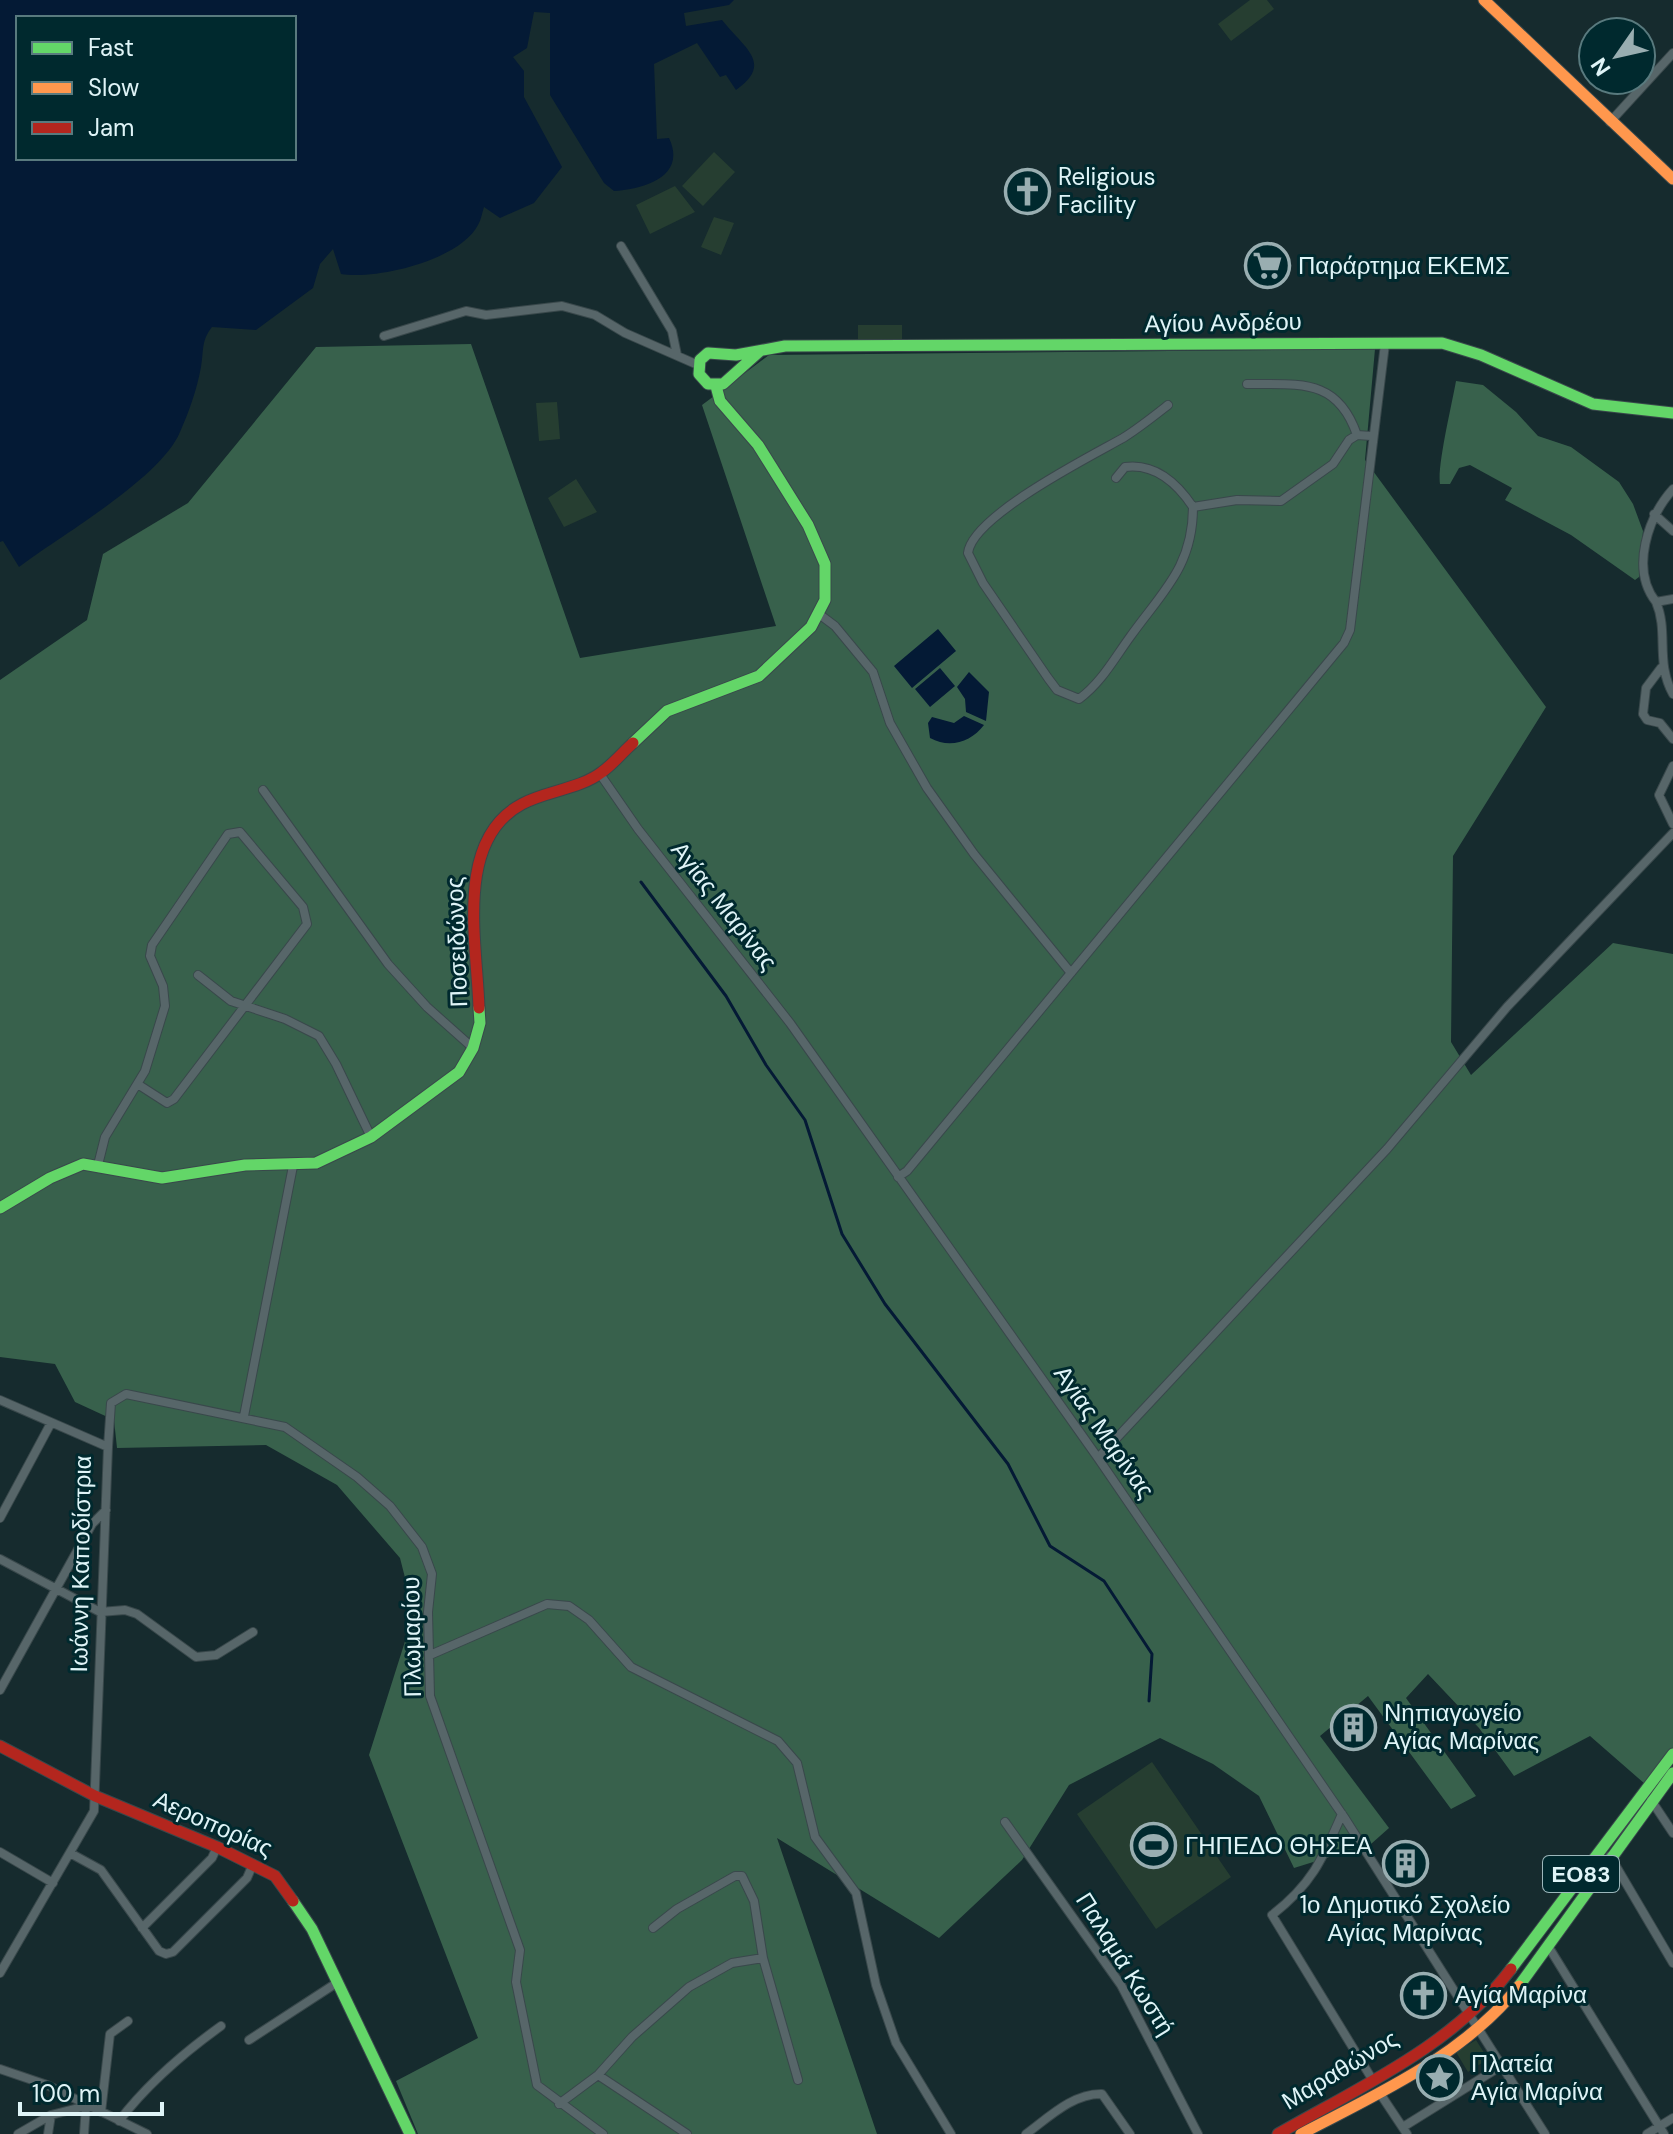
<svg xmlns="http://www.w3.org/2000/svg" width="1673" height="2134" viewBox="0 0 1673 2134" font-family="'DM Sans',sans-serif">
	<rect width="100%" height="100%" fill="#162b2e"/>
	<path fill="#263e31" d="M 1250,0 L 1267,0 L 1274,9 L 1231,41 L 1218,24 Z
		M 714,152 L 735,172 L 703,206 L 682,186 Z
		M 675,186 L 695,212 L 650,234 L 636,205 Z
		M 714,217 L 734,223 L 721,255 L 701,247 Z
		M 858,325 L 902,325 L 902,350 L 858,350 Z
		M 557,402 L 560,439 L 539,441 L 536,403 Z
		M 576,479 L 597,512 L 564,527 L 548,498 Z
		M 1152,1762 L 1231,1877 L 1156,1929 L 1077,1814 Z
		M 1476,2040 L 1488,2059 L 1468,2072 L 1456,2052 Z"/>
	<path fill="#38614c" d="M 471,344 L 580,658 L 776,626 L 702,405 L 769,355 L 1375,349 L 1365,460 L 1546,707 L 1453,856 L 1451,1042 L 1471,1075 L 1613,943 L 1673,954 L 1673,1748 L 1645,1784 L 1590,1736 L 1514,1776 L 1479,1728 L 1428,1674 L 1406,1698 L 1476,1796 L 1451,1809 L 1368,1696 L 1320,1736 L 1389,1828 L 1371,1844 L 1294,1868 L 1259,1796 L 1213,1764 L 1160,1738 L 1069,1785 L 1022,1860 L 939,1938 L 777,1838 L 877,2134 L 418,2134 L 396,2081 L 478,2038 L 369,1755 L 414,1613 L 400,1558 L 337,1485 L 266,1445 L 117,1448 L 114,1420 L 75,1402 L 55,1364 L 0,1357 L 0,680 L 87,620 L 103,554 L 188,503 L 316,347 Z
		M 1456,381 L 1483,385 L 1516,412 L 1538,436 L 1571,447 L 1619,482 L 1633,504 L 1643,531 L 1639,577 L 1635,580 L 1571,535 L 1505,500 L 1512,488 L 1470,465 L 1459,468 L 1450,484 L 1440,484 C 1437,466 1452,404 1456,381 Z"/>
	<path fill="#041a35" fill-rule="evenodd" d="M 0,0 L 734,0 L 729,5 L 684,13 L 686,26 L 722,20 C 744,48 774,63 736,90 L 726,75 L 720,77 L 697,43 L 654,64 L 657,139 L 669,138 C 687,176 645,189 614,191 L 604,183 L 550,95 L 550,13 L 534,12 L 527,48 L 513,57 L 524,71 L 524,97 L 562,167 L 534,203 L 500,218 L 484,207 C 482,213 481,220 478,225 C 460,260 377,280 341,274 L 333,249 L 320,264 L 313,288 L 256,330 L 212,327 C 201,341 204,350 201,367 C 197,389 189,412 180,432 C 161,478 60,536 19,567 L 3,541 L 0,542 ZM 294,18 L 294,158 L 18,158 L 18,18 Z
		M 938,629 L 956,651 L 912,688 L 894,666 Z
		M 940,668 L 955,686 L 930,707 L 915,689 Z
		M 969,672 L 989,692 L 986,721 L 966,712 L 965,699 L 957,687 Z
		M 964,716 L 984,725 C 971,742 950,749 930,738 L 928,723 L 932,717 L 954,723 Z"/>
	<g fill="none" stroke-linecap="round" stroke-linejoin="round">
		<path stroke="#041a35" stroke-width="3" d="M 641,882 L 726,996 L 766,1065 L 805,1120 L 842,1234 L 885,1304 L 1008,1464 L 1050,1546 L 1104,1581 L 1152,1654 L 1149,1701"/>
		<defs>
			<path id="street" d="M 1610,122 L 1673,53
				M 621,246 L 672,331 L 677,355
				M 384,336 L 466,311 L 486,315 L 562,306 L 595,315 L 625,333 L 698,365
				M 1247,384 C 1299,385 1337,377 1357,435
				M 1168,405 C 1154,416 1139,428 1123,438 C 1091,456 972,516 968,553 L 983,583 L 1048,678 L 1057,690 L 1079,699 C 1101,683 1114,659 1130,637 C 1162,592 1193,567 1193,507
				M 1116,478 L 1125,467 C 1155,463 1177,483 1193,507 L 1237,500 L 1281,501 L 1333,464 L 1349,440 L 1357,435 L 1371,436
				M 1673,489 C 1648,517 1630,569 1656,602 L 1673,599
				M 1654,514 L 1673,531
				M 1656,602 C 1669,632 1655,662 1673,694
				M 819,614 L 835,626 L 873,672 L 890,723 L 927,788 L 974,854 L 1071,973
				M 1661,668 L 1646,688 L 1643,714 L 1647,720 L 1660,723 L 1673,739
				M 1673,766 L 1659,795 L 1673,824
				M 600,774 L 638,829 L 790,1023 L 1098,1458 L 1344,1817 L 1545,2134
				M 263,790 L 388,964 L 427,1007 L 473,1048
				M 198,975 L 231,1001 L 285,1019 L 319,1036 L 336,1064 L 371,1137
				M 98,1165 L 105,1137 L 145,1071 L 165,1006 L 163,986 L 150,956 L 152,945 L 228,834 L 240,832 L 303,907 L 307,924 L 174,1099 L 167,1103 L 139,1085
				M 898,1177 L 907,1171 L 1344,643 L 1350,630 L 1385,344
				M 0,1400 L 108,1447 L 94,1811 L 0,1973
				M 244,1416 L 293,1166
				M 108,1447 L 111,1403 L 126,1394 L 285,1427 L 357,1477 L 390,1506 L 422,1547 L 432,1574 L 428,1612 L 430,1696 L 520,1950 L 516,1982 L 537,2085 L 603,2134
				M 1098,1458 L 1387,1149 L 1507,1007 L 1673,833
				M 0,1518 L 51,1423
				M 0,1559 L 100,1612 L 125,1610 L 137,1614 L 196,1657 L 216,1655 L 253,1632
				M 430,1655 L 547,1604 L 569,1606 L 589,1620 L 631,1667 L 778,1741 L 797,1763 L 815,1837 L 856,1893 L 876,1985 L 896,2043 L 951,2134
				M 0,1690 L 92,1524 L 106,1510
				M 1651,1800 L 1673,1833
				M 1342,1814 C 1322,1860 1312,1884 1272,1915 L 1372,2079
				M 1005,1822 L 1121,1985 L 1198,2134
				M 0,1852 L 53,1883
				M 70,1853 L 101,1870 L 159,1951 L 166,1954 L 173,1952 L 247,1878 L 253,1864
				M 1610,1856 L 1673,1963
				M 142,1928 L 212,1858 L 217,1847
				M 653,1928 L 677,1909 L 735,1876 L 742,1876 L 754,1901 L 763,1958 L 798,2080
				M 1548,1946 L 1664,2134
				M 249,2040 L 338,1982
				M 0,2069 L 47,2085 L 147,2134
				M 598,2075 L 687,2134
				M 1379,2092 L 1407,2134
				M 559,2104 L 598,2075 L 632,2037 L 689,1987 L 732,1963 L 763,1958
				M 101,2112 L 110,2034 L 128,2021
				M 119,2121 C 148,2083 182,2054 221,2026
				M 1403,2127 L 1501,2066
				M 18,2134 L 51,2115 L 86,2106
				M 48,2134 L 51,2115
				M 84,2134 L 86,2106
				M 1026,2134 C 1048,2118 1073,2093 1102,2094 L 1130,2134
				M 1647,2134 L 1673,2118"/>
			<path id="fast" d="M 760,351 L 723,384 L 708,384 L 699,374 L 700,360 L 708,353 L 736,355 L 785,346 L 1442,343 L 1481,355 L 1593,404 L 1673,413
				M 633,743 L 667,711 L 759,676 L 811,627 L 825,600 L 825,564 L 808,525 L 758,445 L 720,401 L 716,386
				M 0,1208 L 50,1178 L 83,1164 L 162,1178 L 245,1165 L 316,1163 L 371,1137 L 459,1072 L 473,1048 L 480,1023 L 479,1008
				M 293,1901 L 312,1929 L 410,2134
				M 1511,1969 L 1673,1754
				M 1519,1986 L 1673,1773"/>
			<path id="slow" d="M 1484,0 L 1673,179
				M 1301,2134 C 1379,2093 1463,2056 1519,1986"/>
			<path id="jam" d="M 479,1008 C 477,943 454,840 522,804 C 546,791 580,789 602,772 C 613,764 623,752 633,743
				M 0,1746 L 95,1796 L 217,1847 L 275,1876 L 293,1901
				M 1278,2134 C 1358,2088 1454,2045 1511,1969"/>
		</defs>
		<use href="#street" stroke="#39484b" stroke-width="10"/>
		<use href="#fast" stroke="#39484b" stroke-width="13"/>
		<use href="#slow" stroke="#39484b" stroke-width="13"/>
		<use href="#jam" stroke="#39484b" stroke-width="13"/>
		<use href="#street" stroke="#576669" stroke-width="8"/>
		<use href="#fast" stroke="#63d668" stroke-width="11"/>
		<use href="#slow" stroke="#ff974d" stroke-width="11"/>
		<use href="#jam" stroke="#b3261e" stroke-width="11"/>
	</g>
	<defs>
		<symbol id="church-ring" viewBox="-11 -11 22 22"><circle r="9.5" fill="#00292e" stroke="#99aeb1" stroke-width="1.5"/><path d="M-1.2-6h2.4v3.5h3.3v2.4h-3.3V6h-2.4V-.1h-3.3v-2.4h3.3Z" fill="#99aeb1"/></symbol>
		<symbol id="supermarket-ring" viewBox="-11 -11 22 22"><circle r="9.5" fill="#00292e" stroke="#99aeb1" stroke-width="1.5"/><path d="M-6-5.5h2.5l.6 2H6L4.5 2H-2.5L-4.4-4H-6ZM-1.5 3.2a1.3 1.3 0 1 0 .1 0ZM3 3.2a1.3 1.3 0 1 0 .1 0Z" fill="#99aeb1"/></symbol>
		<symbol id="building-ring" viewBox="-11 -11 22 22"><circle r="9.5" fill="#00292e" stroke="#99aeb1" stroke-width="1.5"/><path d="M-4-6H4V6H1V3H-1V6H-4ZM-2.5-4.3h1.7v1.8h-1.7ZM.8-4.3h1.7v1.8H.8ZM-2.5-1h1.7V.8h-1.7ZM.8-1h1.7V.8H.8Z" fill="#99aeb1"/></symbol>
		<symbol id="stadium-ring" viewBox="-11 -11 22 22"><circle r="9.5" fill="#00292e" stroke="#99aeb1" stroke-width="1.5"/><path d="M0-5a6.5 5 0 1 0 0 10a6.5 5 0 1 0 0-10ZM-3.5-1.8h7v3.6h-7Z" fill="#99aeb1"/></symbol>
		<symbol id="sight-ring" viewBox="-11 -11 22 22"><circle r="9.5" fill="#00292e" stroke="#99aeb1" stroke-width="1.5"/><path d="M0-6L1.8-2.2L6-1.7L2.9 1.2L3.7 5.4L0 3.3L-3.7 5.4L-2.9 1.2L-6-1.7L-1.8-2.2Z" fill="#99aeb1"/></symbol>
	</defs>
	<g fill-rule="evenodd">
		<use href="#church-ring" x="1002" y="166" width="51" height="51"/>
		<use href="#supermarket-ring" x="1242" y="240" width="51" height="51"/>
		<use href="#building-ring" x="1328" y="1702" width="51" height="51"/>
		<use href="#stadium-ring" x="1128" y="1820" width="51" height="51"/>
		<use href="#building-ring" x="1380" y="1838" width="51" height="51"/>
		<use href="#church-ring" x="1398" y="1970" width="51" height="51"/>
		<use href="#sight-ring" x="1414" y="2052" width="51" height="51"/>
	</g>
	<g text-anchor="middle" stroke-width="6" stroke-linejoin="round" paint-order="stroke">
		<rect fill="#00292e" stroke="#9cb7bb" stroke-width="2" x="1543" y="1856" width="76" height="36" rx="6"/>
		<g font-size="22" font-weight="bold" fill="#dff4f7">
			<text x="1581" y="1882">ΕΟ83</text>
		</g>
		<g font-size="24" fill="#dff4f7" stroke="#00292e" text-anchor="start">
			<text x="1058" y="185">Religious<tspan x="1058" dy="28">Facility</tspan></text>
			<text x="1298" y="274">Παράρτημα ΕΚΕΜΣ</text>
			<text x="1384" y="1721">Νηπιαγωγείο<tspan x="1384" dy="28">Αγίας Μαρίνας</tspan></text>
			<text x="1185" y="1854">ΓΗΠΕΔΟ ΘΗΣΕΑ</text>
			<text x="1405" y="1913" text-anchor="middle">1ο Δημοτικό Σχολείο<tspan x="1405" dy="28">Αγίας Μαρίνας</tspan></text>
			<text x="1455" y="2003">Αγία Μαρίνα</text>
			<text x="1471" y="2072">Πλατεία<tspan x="1471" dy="28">Αγία Μαρίνα</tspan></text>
		</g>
		<g font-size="24" fill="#dff4f7" stroke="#00292e">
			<text transform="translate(1223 323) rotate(-1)" y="8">Αγίου Ανδρέου</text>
			<text transform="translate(724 906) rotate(52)" y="8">Αγίας Μαρίνας</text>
			<text transform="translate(457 942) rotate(-92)" y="8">Ποσειδώνος</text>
			<text transform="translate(1104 1432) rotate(55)" y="8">Αγίας Μαρίνας</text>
			<text transform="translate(81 1564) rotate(-89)" y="8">Ιωάννη Καποδίστρια</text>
			<text transform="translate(412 1637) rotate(-91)" y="8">Πλωμαρίου</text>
			<text transform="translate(213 1824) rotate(24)" y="8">Αεροπορίας</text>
			<text transform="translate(1125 1964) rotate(58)" y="8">Παλαμά Κωστή</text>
			<text transform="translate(1340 2070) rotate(-31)" y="8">Μαραθώνος</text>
		</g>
	</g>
	<rect x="16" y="16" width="280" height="144" fill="#00292e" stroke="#597a7e" stroke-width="2"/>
	<rect x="32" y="42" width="40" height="12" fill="#63d668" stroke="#597a7e" stroke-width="2"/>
	<text x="88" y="56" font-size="24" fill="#dff4f7">Fast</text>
	<rect x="32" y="82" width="40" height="12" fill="#ff974d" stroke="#597a7e" stroke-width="2"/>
	<text x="88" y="96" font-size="24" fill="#dff4f7">Slow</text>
	<rect x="32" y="122" width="40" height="12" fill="#b3261e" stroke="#597a7e" stroke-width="2"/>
	<text x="88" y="136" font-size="24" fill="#dff4f7">Jam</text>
	<g transform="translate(1617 56) rotate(236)"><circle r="38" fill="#00292e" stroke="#597a7e" stroke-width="2"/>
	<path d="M0-6L14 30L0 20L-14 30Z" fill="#99aeb1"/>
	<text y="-12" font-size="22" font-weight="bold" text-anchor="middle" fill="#dff4f7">N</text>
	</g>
	<path d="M20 2102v12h142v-12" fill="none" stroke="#dff4f7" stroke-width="4"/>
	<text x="32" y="2102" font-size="24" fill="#dff4f7" stroke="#00292e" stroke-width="6" paint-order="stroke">100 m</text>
</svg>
